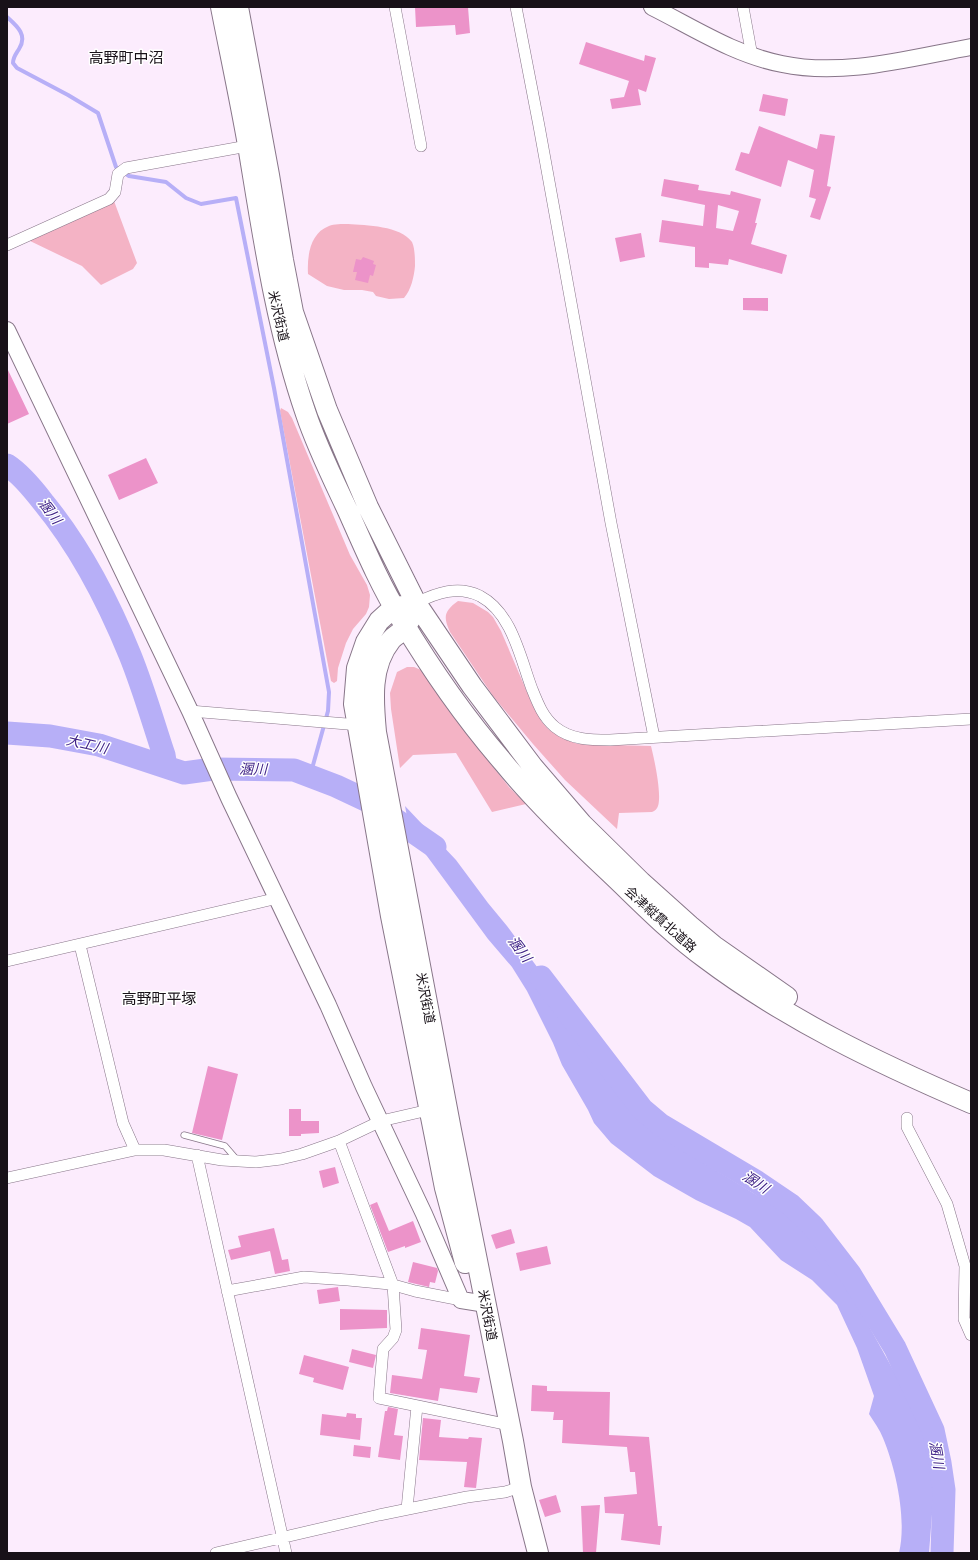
<svg xmlns="http://www.w3.org/2000/svg" width="978" height="1560" viewBox="0 0 978 1560" font-family="'DejaVu Sans','Noto Sans JP',sans-serif">
	<rect width="100%" height="100%" fill="#fcecfd"/>
	<path fill="#f4b3c5" d="M 114,201 L 137,263 L 133,269 L 101,285 L 82,266 L 28,240 Z
		M 348,224 C 366,225 401,226 412,242 C 415,248 415,260 415,266 C 414,277 411,290 404,298 L 389,299 L 376,296 L 373,292 L 362,290 L 344,290 L 327,286 L 308,274 C 307,256 310,233 329,226 C 334,224 342,224 348,224 Z
		M 281,408 L 288,412 L 292,418 L 350,555 L 367,585 L 370,595 L 369,607 L 366,614 L 353,629 L 346,643 L 338,668 L 337,681 L 334,683 L 331,681 L 280,411 Z
		M 458,601 L 473,603 L 488,612 L 493,617 L 501,631 L 533,706 L 542,722 L 548,729 L 564,739 L 578,744 L 651,746 C 654,758 662,794 658,806 C 657,809 655,811 652,812 L 619,813 L 617,829 L 565,780 L 533,744 L 493,696 L 450,632 C 443,617 444,611 458,601 Z
		M 407,667 L 414,667 L 426,672 L 463,729 L 509,787 L 526,804 L 492,812 L 456,753 L 413,755 L 400,768 L 391,709 L 390,693 L 397,672 Z"/>
	<path fill="#b7aff7" d="M 405,806 L 456,860 L 488,903 L 507,926 L 551,986 L 579,1039 L 633,1110 L 656,1134 L 783,1211 L 805,1229 L 833,1261 L 847,1283 L 860,1310 L 921,1420 L 930,1451 L 935,1476 L 929,1553 L 899,1553 C 907,1520 896,1469 883,1438 C 880,1430 874,1422 869,1414 L 874,1396 L 857,1348 L 837,1305 L 812,1280 L 781,1260 L 750,1227 L 736,1219 L 696,1200 L 654,1176 L 611,1143 L 594,1123 L 588,1110 L 562,1065 L 553,1043 L 527,991 L 512,967 L 488,939 L 424,852 L 411,838 Z"/>
	<g fill="none" stroke-linecap="round" stroke-linejoin="round">
		<path stroke="#b7aff7" stroke-width="4" d="M 7,17 C 17,26 28,35 19,49 C 16,54 13,57 13,63 L 17,68 L 68,95 L 98,113 L 116,167 L 129,176 L 166,182 L 186,198 L 201,204 L 236,198 L 274,388 L 329,692 L 328,711 L 310,776"/>
		<path stroke="#b7aff7" stroke-width="23" d="M 7,465 C 21,474 33,489 43,502 C 80,547 108,601 130,655 C 143,687 153,722 164,755 L 166,767
			M 7,733 L 50,736 L 99,745 L 184,773 L 213,769 L 294,770 L 336,786 L 370,802 L 435,847
			M 541,977 L 642,1109 L 661,1125 L 757,1182 L 791,1205 L 813,1226 L 850,1274 L 895,1348 L 933,1430 L 940,1463 L 944,1490 L 942,1553"/>
	</g>
	<path fill="#ec93c9" fill-rule="evenodd" d="M 415,7 L 468,7 L 470,33 L 456,35 L 455,25 L 416,27 Z
		M 586,42 L 644,61 L 645,55 L 656,58 L 646,92 L 638,89 L 641,105 L 612,109 L 610,99 L 624,97 L 629,81 L 579,64 Z
		M 763,94 L 788,99 L 785,116 L 759,111 Z
		M 759,126 L 817,149 L 820,134 L 835,136 L 827,186 L 831,187 L 820,220 L 810,217 L 816,199 L 809,197 L 814,170 L 788,160 L 781,187 L 735,170 L 741,152 L 749,154 Z
		M 664,179 L 699,185 L 698,190 L 730,195 L 731,191 L 761,199 L 755,223 L 757,223 L 751,244 L 787,255 L 782,274 L 729,259 L 728,265 L 709,263 L 709,268 L 695,267 L 695,247 L 659,242 L 662,220 L 703,226 L 705,205 L 661,196 ZM 718,205 L 739,211 L 733,231 L 716,228 Z
		M 641,233 L 645,257 L 620,262 L 615,238 Z
		M 363,257 L 374,261 L 373,264 L 376,265 L 373,276 L 370,275 L 368,283 L 355,280 L 357,272 L 353,272 L 356,259 L 361,260 Z
		M 743,298 L 768,298 L 768,311 L 743,310 Z
		M 7,368 L 29,414 L 7,424 Z
		M 146,458 L 158,483 L 119,500 L 108,475 Z
		M 208,1066 L 238,1074 L 222,1140 L 192,1133 Z
		M 289,1109 L 301,1109 L 301,1121 L 319,1121 L 319,1133 L 301,1134 L 301,1136 L 289,1136 Z
		M 335,1167 L 339,1183 L 323,1188 L 319,1171 Z
		M 377,1202 L 389,1231 L 413,1221 L 421,1242 L 405,1248 L 405,1246 L 388,1252 L 370,1205 Z
		M 274,1228 L 282,1260 L 288,1259 L 290,1271 L 275,1274 L 270,1251 L 231,1260 L 228,1250 L 241,1247 L 238,1236 Z
		M 511,1229 L 515,1243 L 496,1249 L 491,1235 Z
		M 547,1246 L 551,1264 L 520,1271 L 516,1253 Z
		M 413,1262 L 437,1268 L 438,1271 L 435,1283 L 430,1282 L 429,1287 L 408,1282 Z
		M 338,1287 L 340,1301 L 319,1304 L 317,1290 Z
		M 340,1309 L 387,1310 L 387,1328 L 340,1330 Z
		M 421,1328 L 470,1335 L 464,1376 L 480,1378 L 477,1393 L 440,1388 L 438,1401 L 390,1393 L 392,1375 L 422,1379 L 427,1350 L 418,1349 Z
		M 352,1349 L 376,1355 L 373,1368 L 349,1362 Z
		M 304,1355 L 349,1367 L 343,1390 L 313,1382 L 314,1378 L 299,1374 Z
		M 532,1385 L 547,1386 L 547,1391 L 610,1392 L 609,1435 L 649,1437 L 658,1526 L 662,1526 L 660,1545 L 621,1540 L 624,1514 L 605,1513 L 604,1497 L 637,1494 L 635,1472 L 630,1472 L 627,1447 L 562,1443 L 563,1420 L 553,1420 L 554,1412 L 531,1411 Z
		M 388,1407 L 398,1409 L 394,1435 L 403,1436 L 400,1460 L 378,1457 L 385,1411 L 387,1411 Z
		M 347,1413 L 356,1414 L 356,1418 L 362,1418 L 360,1440 L 320,1435 L 322,1414 L 346,1417 Z
		M 423,1418 L 441,1420 L 439,1437 L 468,1439 L 469,1437 L 482,1438 L 476,1488 L 464,1487 L 467,1462 L 419,1460 Z
		M 354,1445 L 371,1447 L 370,1458 L 353,1456 Z
		M 556,1495 L 561,1512 L 545,1517 L 539,1500 Z
		M 600,1505 L 596,1553 L 583,1553 L 581,1506 Z"/>
	<g fill="none" stroke-linecap="round" stroke-linejoin="round">
		<defs>
			<path id="lane" d="M 184,1135 L 225,1146 L 238,1161"/>
			<path id="street" d="M 395,7 L 421,146
				M 516,7 L 539,126 L 611,523 L 654,737
				M 743,7 L 752,56
				M 7,245 L 109,199 L 115,192 L 118,174 L 126,168 L 253,145
				M 416,603 C 436,593 458,585 480,596 C 512,613 520,657 532,689 C 538,704 543,717 555,727 C 571,740 591,740 610,740 L 971,719
				M 190,711 L 359,725
				M 80,945 L 123,1123 L 135,1150
				M 7,961 L 278,898
				M 907,1118 L 907,1127 L 947,1204 L 965,1266 L 964,1319 L 971,1335
				M 339,1141 L 393,1285 L 396,1330 L 393,1338 L 383,1349 L 379,1398 L 510,1425
				M 197,1155 L 286,1553
				M 7,1178 L 135,1150 L 164,1150 L 222,1160 L 256,1162 L 281,1159 L 302,1154 L 339,1141 L 381,1121 L 433,1109
				M 227,1291 L 304,1277 L 348,1280 L 390,1284 L 415,1291 L 461,1300
				M 407,1509 L 417,1406
				M 216,1553 L 379,1515 L 467,1497 L 505,1492 L 521,1487"/>
			<path id="secondary" d="M 652,7 C 694,28 735,55 782,64 C 843,77 910,58 971,47
				M 7,330 L 190,711 L 229,798 L 328,1005 L 364,1087 L 424,1214 L 461,1300 L 486,1304"/>
			<path id="highway" d="M 221,7 C 230,53 240,99 248,145 C 263,236 276,327 306,414 C 317,447 333,479 348,511 C 364,547 380,585 401,619 C 431,669 465,718 503,762 C 534,800 570,835 606,869 C 638,899 669,932 705,958 C 786,1019 878,1063 971,1103
				M 238,7 L 269,175 L 283,260 L 293,312 L 327,410 L 368,507 L 416,603 L 472,686 L 533,767 L 582,824 L 641,882 L 690,926 L 714,946 L 787,997
				M 407,605 L 395,608 L 390,611 L 379,621 L 366,642 L 357,668 L 354,704 L 391,916 L 434,1132 L 445,1188 L 465,1263
				M 412,614 C 410,619 408,625 405,628 C 401,633 395,635 391,640 C 370,666 373,700 376,732 L 451,1130 L 513,1441 L 521,1487 L 538,1553"/>
		</defs>
		<use href="#lane" stroke="#887689" stroke-width="7"/>
		<use href="#street" stroke="#887689" stroke-width="12"/>
		<use href="#secondary" stroke="#887689" stroke-width="18"/>
		<use href="#highway" stroke="#887689" stroke-width="22"/>
		<use href="#lane" stroke="#fff" stroke-width="5.5"/>
		<use href="#street" stroke="#fff" stroke-width="11"/>
		<use href="#secondary" stroke="#fff" stroke-width="16"/>
		<use href="#highway" stroke="#fff" stroke-width="20"/>
	</g>
	<g text-anchor="middle" stroke-width="3" stroke-linejoin="round" paint-order="stroke">
		<g font-size="13" fill="#181118" stroke="#fff">
			<text transform="translate(279 316) rotate(77)" y="5">米沢街道</text>
			<text transform="translate(661 919) rotate(42)" y="5">会津縦貫北道路</text>
			<text transform="translate(426 998) rotate(79)" y="5">米沢街道</text>
			<text transform="translate(488 1315) rotate(79)" y="5">米沢街道</text>
		</g>
		<g font-size="14" font-style="italic" fill="#3f2287" stroke="#fff">
			<text transform="translate(50 511) rotate(53)" y="5">溷川</text>
			<text transform="translate(87 744) rotate(13)" y="5">大工川</text>
			<text transform="translate(253 769) rotate(1)" y="5">溷川</text>
			<text transform="translate(520 949) rotate(53)" y="5">溷川</text>
			<text transform="translate(756 1182) rotate(33)" y="5">溷川</text>
			<text transform="translate(937 1455) rotate(80)" y="5">溷川</text>
		</g>
		<g font-size="15" fill="#181118" stroke="#fff">
			<text x="126" y="63">高野町中沼</text>
			<text x="159" y="1004">高野町平塚</text>
		</g>
	</g>
	<rect width="978" height="1560" fill="none" stroke="#181118" stroke-width="16"/>
</svg>
